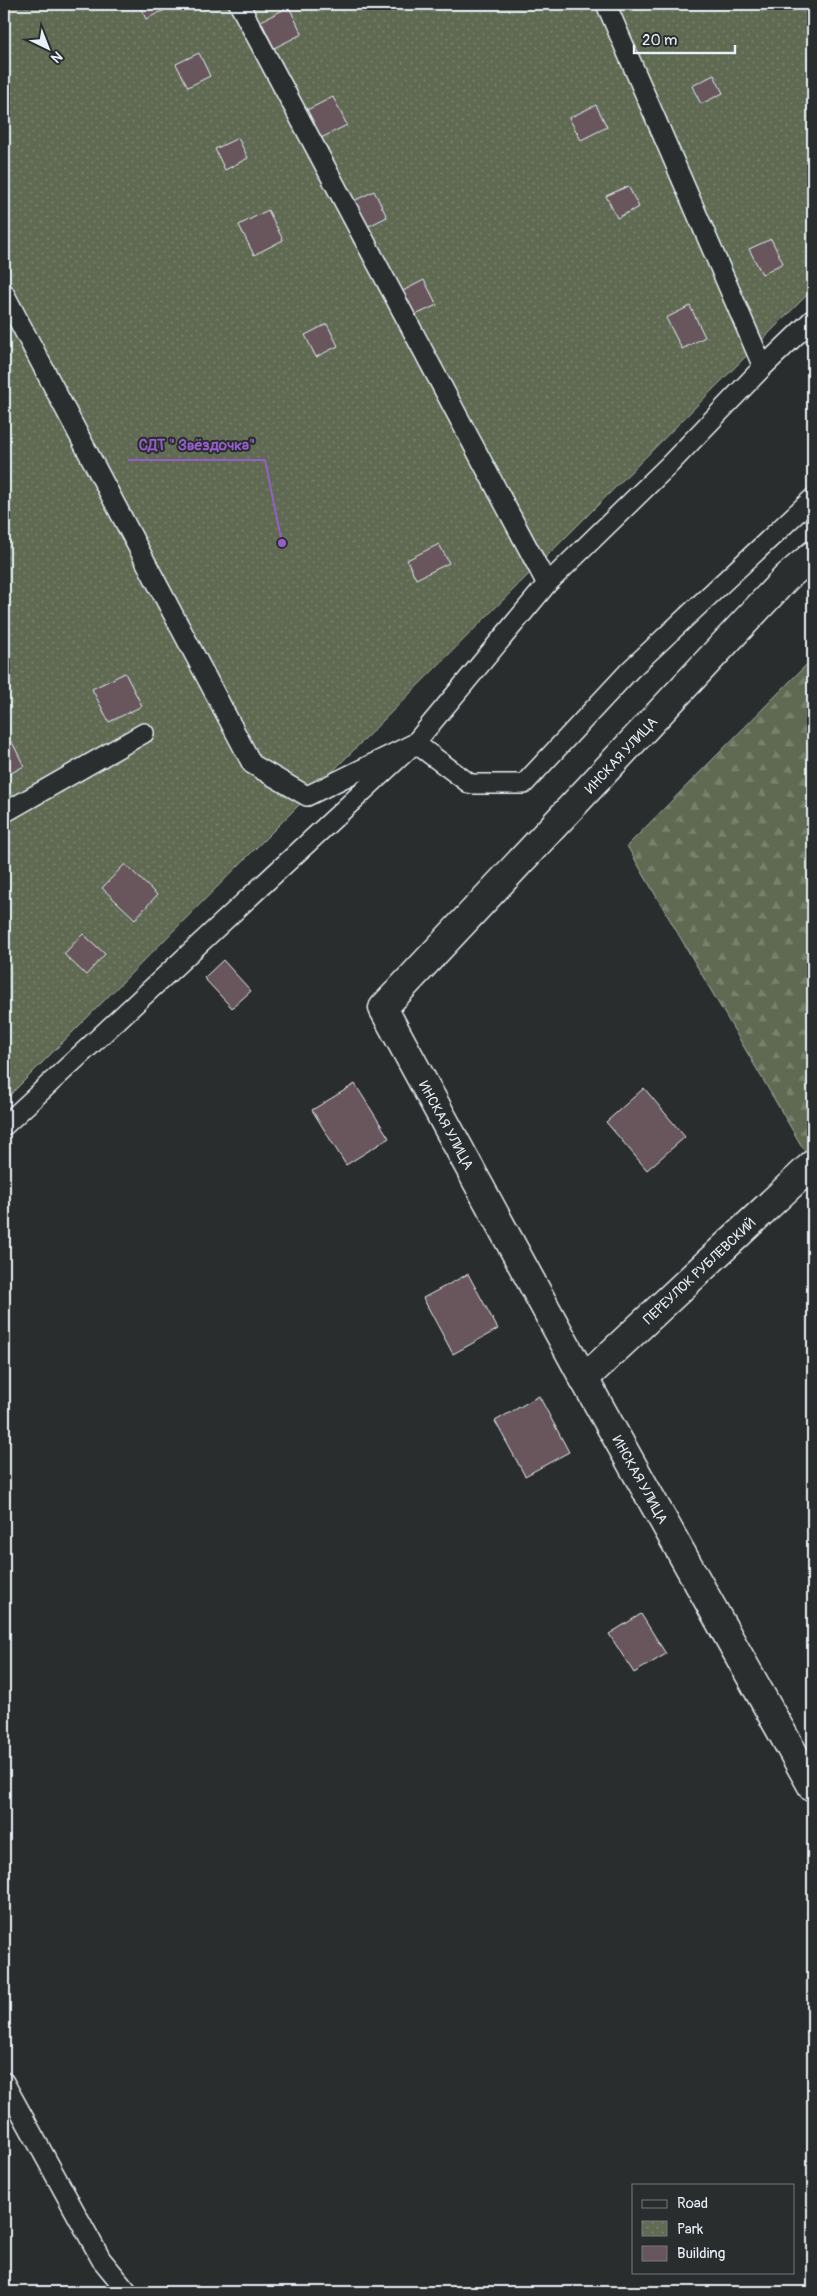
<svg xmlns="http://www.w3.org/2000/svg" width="817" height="2296" viewBox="0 0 817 2296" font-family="Pangolin,sans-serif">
	<defs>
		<pattern id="forest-firs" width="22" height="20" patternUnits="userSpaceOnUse" patternTransform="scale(1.25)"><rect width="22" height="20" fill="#606b52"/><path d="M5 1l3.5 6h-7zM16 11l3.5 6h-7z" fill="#77816c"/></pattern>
		<pattern id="park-dots" width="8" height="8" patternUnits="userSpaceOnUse" patternTransform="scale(1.25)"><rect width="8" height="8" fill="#606b52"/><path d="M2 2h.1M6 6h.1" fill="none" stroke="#77816c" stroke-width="1.8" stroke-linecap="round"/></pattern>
	</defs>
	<rect width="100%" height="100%" fill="#2a2d2e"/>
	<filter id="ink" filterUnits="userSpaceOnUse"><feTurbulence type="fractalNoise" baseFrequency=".02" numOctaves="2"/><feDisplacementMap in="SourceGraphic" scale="10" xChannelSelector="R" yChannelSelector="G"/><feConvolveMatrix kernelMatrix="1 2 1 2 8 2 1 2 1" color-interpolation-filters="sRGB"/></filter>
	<g filter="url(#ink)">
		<path fill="url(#forest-firs)" stroke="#a4aea5" d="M 813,658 L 813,1153 L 808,1157 L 627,846 Z"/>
		<path fill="url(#park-dots)" stroke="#a4aea5" d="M 4,4 L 813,4 L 813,289 L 4,1101 Z"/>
		<path fill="#67565c" stroke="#e8f1f8" d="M 139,4 L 176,4 L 146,19 Z
			M 289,7 L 302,34 L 274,48 L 261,21 Z
			M 199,53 L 210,76 L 188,87 L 176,64 Z
			M 714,75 L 723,93 L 701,104 L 692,86 Z
			M 333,97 L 347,125 L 319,139 L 305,111 Z
			M 596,105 L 607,127 L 581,140 L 569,118 Z
			M 238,138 L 248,158 L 225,170 L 215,149 Z
			M 628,186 L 639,207 L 617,218 L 606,196 Z
			M 374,191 L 387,217 L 365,228 L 352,202 Z
			M 268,210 L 283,240 L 254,255 L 239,225 Z
			M 771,239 L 783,263 L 762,274 L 749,249 Z
			M 424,280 L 437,305 L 413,316 L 401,292 Z
			M 690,306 L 705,337 L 682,349 L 666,318 Z
			M 327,324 L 338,346 L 316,357 L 305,335 Z
			M 4,491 L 10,503 L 4,507 Z
			M 439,544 L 449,563 L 416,579 L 407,560 Z
			M 125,673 L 142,706 L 109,722 L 92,689 Z
			M 12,742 L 24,766 L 4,777 L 4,747 Z
			M 125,864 L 157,895 L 135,919 L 102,888 Z
			M 83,934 L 105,954 L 86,975 L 64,954 Z
			M 223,960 L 251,991 L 232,1008 L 204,978 Z
			M 355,1084 L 389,1138 L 346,1165 L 312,1110 Z
			M 644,1088 L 685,1137 L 647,1170 L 606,1122 Z
			M 468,1274 L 498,1329 L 453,1354 L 423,1298 Z
			M 539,1396 L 569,1452 L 525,1476 L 495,1421 Z
			M 641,1614 L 666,1654 L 634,1673 L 609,1634 Z"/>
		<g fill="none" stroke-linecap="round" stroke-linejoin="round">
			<defs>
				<path id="lane" d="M 239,4 L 547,584
					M 606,4 L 763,367
					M 4,293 L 252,764 L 307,796 L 415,743 L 547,584 L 669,465 L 763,367 L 813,319
					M 4,813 L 144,733
					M 4,1126 L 415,743 L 470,784 L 524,784 L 630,670 L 813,498
					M 4,2082 L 101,2259 L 128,2292"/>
				<g id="street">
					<path id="s1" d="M 813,555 L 786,578 L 383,1008 L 584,1379 L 813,1788"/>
					<path id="s2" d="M 584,1379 L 813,1164"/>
				</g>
			</defs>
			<use href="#lane" stroke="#e8f1f8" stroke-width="22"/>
			<use href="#street" stroke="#e8f1f8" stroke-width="31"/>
			<use href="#lane" stroke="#2a2d2e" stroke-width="19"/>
			<use href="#street" stroke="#2a2d2e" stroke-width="28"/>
		</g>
	</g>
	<g text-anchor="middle" stroke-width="4" stroke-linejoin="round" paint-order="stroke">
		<g font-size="14" fill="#e8f1f8" stroke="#2a2d2e">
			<text transform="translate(621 755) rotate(-47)" y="5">ИНСКАЯ УЛИЦА</text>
			<text dy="5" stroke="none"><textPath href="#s1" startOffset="758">ИНСКАЯ УЛИЦА</textPath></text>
			<text dy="5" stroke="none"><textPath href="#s2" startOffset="158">ПЕРЕУЛОК РУБЛЕВСКИЙ</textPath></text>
			<text dy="5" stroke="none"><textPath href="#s1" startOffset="1162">ИНСКАЯ УЛИЦА</textPath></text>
		</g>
	</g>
	<path fill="none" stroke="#965dcd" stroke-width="2" d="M282 543L265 460H128"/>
	<circle fill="#965dcd" stroke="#2a2d2e" stroke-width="2" cx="282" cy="543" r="5"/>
	<g font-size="15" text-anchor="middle" font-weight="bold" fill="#965dcd" stroke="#2a2d2e" stroke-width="4" stroke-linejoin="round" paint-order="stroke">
		<text x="197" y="450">СДТ " Звёздочка"</text>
	</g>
	<rect width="817" height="2296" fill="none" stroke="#2a2d2e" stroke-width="20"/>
	<rect x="10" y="10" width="797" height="2276" fill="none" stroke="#e8f1f8" stroke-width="2" filter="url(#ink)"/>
	<rect x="632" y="2184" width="162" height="90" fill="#2a2d2e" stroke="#767b7f"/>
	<rect x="642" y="2200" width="25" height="8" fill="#2a2d2e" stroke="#767b7f"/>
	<text x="677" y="2208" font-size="15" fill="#e8f1f8">Road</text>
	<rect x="642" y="2221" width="25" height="15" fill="url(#park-dots)" stroke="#767b7f"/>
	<text x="677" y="2234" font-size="15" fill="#e8f1f8">Park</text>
	<rect x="642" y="2246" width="25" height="15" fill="#67565c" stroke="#767b7f"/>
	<text x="677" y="2258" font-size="15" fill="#e8f1f8">Building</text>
	<g transform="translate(48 48) rotate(137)" stroke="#2a2d2e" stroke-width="4" paint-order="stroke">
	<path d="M0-4L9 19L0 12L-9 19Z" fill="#e8f1f8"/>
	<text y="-8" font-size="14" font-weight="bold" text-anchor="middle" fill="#e8f1f8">N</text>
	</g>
	<path d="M634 45v8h101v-8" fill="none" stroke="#e8f1f8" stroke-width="2.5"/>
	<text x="642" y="45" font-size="15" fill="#e8f1f8" stroke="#2a2d2e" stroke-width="4" paint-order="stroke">20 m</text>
</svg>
